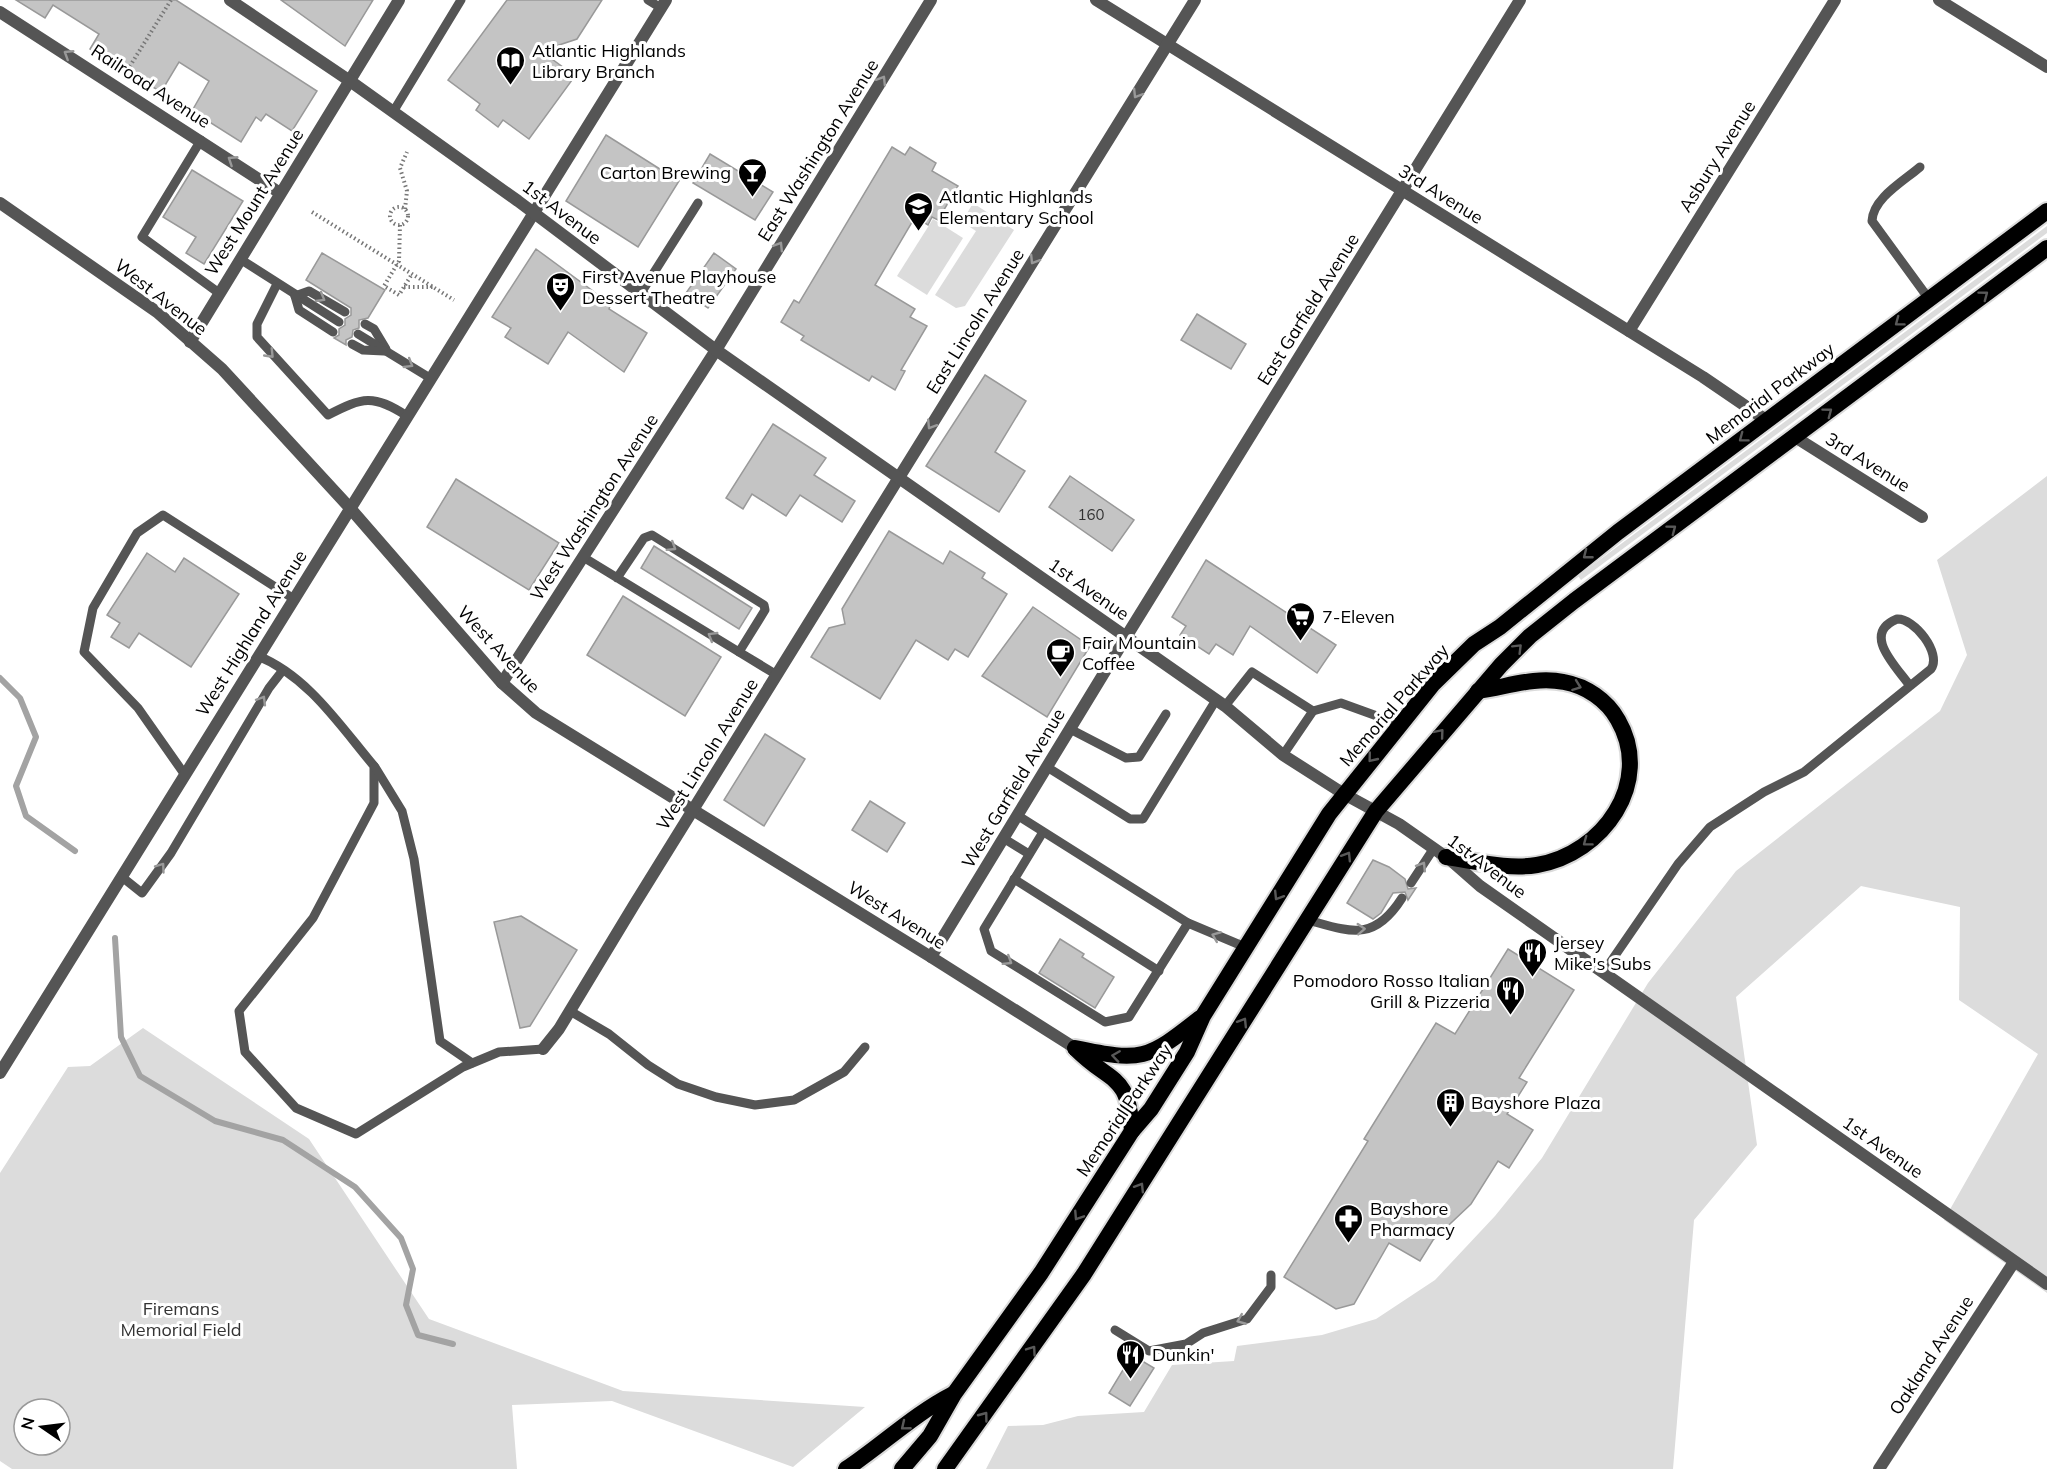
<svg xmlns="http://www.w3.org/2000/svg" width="2047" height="1469" font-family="Mulish,sans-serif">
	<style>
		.green { fill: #dcdcdc; fill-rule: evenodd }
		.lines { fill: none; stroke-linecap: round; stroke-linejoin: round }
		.stream { stroke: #a3a3a3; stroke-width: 6 }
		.building { fill: #c4c4c4; stroke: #999; stroke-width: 1.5 }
		.trunk-casing { stroke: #dbdbdb; stroke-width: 20 }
		.path { stroke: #777; stroke-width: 4; stroke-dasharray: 1.5 3; stroke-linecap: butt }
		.service { stroke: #555; stroke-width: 9 }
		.minor { stroke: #555; stroke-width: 12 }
		.tertiary { stroke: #555; stroke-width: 12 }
		.trunk { stroke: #000; stroke-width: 16 }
		.oneway { stroke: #999 }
		.oneway2 { stroke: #595959 }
		.labels { text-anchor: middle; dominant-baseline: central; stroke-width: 6; stroke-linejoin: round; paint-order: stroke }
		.number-label { font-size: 15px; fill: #313131 }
		.poi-label { font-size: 18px; fill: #000; stroke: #fff; text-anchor: start }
		.street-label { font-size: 18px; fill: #000; stroke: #fff }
		.park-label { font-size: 18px; fill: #333; stroke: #fff }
	</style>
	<rect width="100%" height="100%" fill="#fff"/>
	<!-- green -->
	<g class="green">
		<path d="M973,203l41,27 -49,76 -9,2 -21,-13 41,-64 -14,-9z"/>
		<path d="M933,219l30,19 -36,57 -30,-19z"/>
		<path d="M2047,226v7l-466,347 -3,-4z"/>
		<path d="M2047,476v817l-103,-73 94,-166 -79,-54 1,-93 -99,-21 -125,111 21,148 -63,75 -21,249h-687l22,-43 35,-1 35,-9 66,-4 28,-47 62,-4 3,-15 85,-11 54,-16 59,-39 60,-64 47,-58 106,-175 88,-112 204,-160 27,-56 -30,-95z"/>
		<path d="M143,1028l166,111 120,180 194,72 242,16 -72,60 -181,-66 -100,4 5,64h-505l-12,-8v-288l68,-106 22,-1zM24,1409h36v36h-36z"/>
	</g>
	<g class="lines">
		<!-- stream -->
		<g class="stream">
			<path d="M0,678l20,20 16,39 -20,49 10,30 49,35"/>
			<path d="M115,938l6,99 19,39 75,45 68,19 72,47 46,51 12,31 -7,36 12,30 35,9"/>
		</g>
	</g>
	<!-- building -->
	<g class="building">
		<path d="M16,0h160l141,91 -25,40 -26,-17 -5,7 -5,-4 -15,25 -49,-31 17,-30 -30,-19 -18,30 -71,-43 9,-15 -46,-29 -8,13z"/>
		<path d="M281,0h92l-28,46z"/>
		<path d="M507,0h95l-25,39 -36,12 34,25 -46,63 -26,-19 -5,7 -22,-17 4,-6 -32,-24z"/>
		<path d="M606,135l73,46 -41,66 -72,-46z"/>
		<path d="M892,147l13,8 5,-8 26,16 -4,8 26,15 -20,34 -6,-3 -4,8 -13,-8 -40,68 40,24 -5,8 17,9 -26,44 4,1 -10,19 -23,-14 -3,5 -68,-41 3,-4 -23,-14 13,-22 5,3z"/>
		<path d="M710,154l63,38 -18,28 -62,-37z"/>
		<path d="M192,170l51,31 -39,63 -18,-11 10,-16 -33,-20z"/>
		<path d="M536,249l57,42 17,15 -1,3 38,24 -23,39 -56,-40 -20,32 -43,-27 6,-9 -19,-11z"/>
		<path d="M322,253l63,37 -17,28 -9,2v8l-6,2 -1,7 -6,3v5l-12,-7 5,-3v-6l6,-4v-6l6,-4v-7l-45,-28z"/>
		<path d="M714,253l22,16 -28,39 -22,-15z"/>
		<path d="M1197,314l49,30 -15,25 -50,-29z"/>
		<path d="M985,375l41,26 -31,51 30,19 -26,41 -73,-46z"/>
		<path d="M773,424l53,34 -12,17 41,26 -13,21 -42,-27 -14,21 -34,-22 -9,15 -17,-11z"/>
		<path d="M1070,476l64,44 -22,31 -63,-44z"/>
		<path d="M456,479l103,64 -30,47 -102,-63z"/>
		<path d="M889,531l54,33 7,-13 35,22 -3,5 25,16 -39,63 -13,-8 -7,11 -32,-20 -36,59 -69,-42 18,-29 16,-4 -3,-15z"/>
		<path d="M654,546l98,62 -13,21 -98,-61z"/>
		<path d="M147,553l28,19 9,-14 55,36 -48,73 -52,-34 -10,15 -18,-11 9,-14 -13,-8z"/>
		<path d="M1206,560l130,85 -19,28 -67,-47 -17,29 -17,-11 -7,10 -29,-19 6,-9 -14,-9z"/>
		<path d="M623,596l98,61 -36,59 -98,-61z"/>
		<path d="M1033,607l57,39 -43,71 -65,-41z"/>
		<path d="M765,734l40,25 -41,67 -40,-26z"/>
		<path d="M870,801l35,22 -18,29 -35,-22z"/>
		<path d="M1373,860l16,7 16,12 3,10 8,-1 -8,12 -3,-8 -12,1 -12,20 -8,6 -26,-16z"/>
		<path d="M521,916l56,34 -47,76 -10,2 -26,-106z"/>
		<path d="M1060,939l24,15 -2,3 32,20 -19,31 -56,-35z"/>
		<path d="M1508,949l66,41 -55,88 8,4 -20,32 26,16 -24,38 -11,-7 -27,43 -38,36 -13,21 -31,-18 -35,61 -18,5 -52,-32 84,-136 -4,-2 72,-116 19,11z"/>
		<path d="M1132,1355l22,13 -24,38 -21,-13z"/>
	</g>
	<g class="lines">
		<defs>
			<g id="trunk">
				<path d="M1446,857c29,4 62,13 91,8 66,-11 117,-83 81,-145 -11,-20 -32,-34 -54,-38 -29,-6 -57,5 -86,9"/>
				<path d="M1075,1048c67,14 72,12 125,-30"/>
				<path d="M1076,1049c36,36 52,23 56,82"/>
				<path d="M846,1469c36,-24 68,-55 107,-75"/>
				<path d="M902,1469l28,-33 24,-42 87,-121 91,-142 19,-22 36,-57 16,-36 126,-202 104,-130 41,-40 26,-17 118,-95 429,-321"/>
				<path d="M945,1469l139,-195 292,-463 125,-146 29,-29 44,-35 473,-353"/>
			</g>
		</defs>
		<!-- trunk casing -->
		<use href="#trunk" class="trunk-casing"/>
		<!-- path -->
		<g class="path">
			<path d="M125,74l46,-74"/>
			<circle cx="399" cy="216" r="9"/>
			<path d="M405,209l2,-18 -7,-23 7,-16"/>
			<path d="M312,212l142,88"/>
			<path d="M400,225l-1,36 -15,25 15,9 13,-21"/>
			<path d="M404,287h29"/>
		</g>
		<!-- service -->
		<g class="service">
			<path d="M648,0l13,8"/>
			<path d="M393,112l68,-112"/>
			<path d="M201,140l-59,97 77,56"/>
			<path d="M1920,167c-16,14 -47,31 -48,54l57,78"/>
			<path d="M240,259l99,63"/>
			<path d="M277,284l-20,40v13l71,78c35,-18 45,-21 79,1"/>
			<path d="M641,293l57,-90"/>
			<path d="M295,296l14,-5 36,21"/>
			<path d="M295,296l4,14 34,22"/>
			<path d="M365,324l9,5 12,20"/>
			<path d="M358,334l72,44"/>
			<path d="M352,344l11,6 21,1"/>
			<path d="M583,557l156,95 26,-42 -1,-5 -112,-70 -8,3 -27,40"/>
			<path d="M739,652l38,23"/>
			<path d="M258,656c50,20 83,71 116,110v37l-61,115 -74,93 6,41 51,56 60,26 107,-67 36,-15 44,-3"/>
			<path d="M1225,706l27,-34 61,39 28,-8 58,21"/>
			<path d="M1070,729l56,29 13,-1 27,-43"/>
			<path d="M1283,755l30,-44"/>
			<path d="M375,767l27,44 12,48 26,182 32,22"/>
			<path d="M1047,767l83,52h13l73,-119"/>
			<path d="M185,775l-47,-67 -54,-56 9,-44 44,-75 26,-18 131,84"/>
			<path d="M1017,815l171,108 57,24"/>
			<path d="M1043,832l-59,97 7,22 114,71 24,-5 59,-94"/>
			<path d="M1003,838l26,16"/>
			<path d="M122,877l20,16 29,-40 98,-165 14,-18"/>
			<path d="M1014,879l145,92"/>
			<path d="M1411,883l23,-35"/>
			<path d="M1308,920c43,12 66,22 94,-22"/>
			<path d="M1603,973l75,-109 32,-37 54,-35 40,-20 127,-103c11,-16 -17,-51 -34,-50 -36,15 -1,47 13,67"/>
			<path d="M570,1011l39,23 39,31 30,19 38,13 39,8 39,-5 50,-28 21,-25"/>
			<path d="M1115,1330l34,21 37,-7 17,-11 44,-14 24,-32v-12"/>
		</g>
		<!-- minor -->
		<g class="minor">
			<path d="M1096,0l607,377 63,43"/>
			<path d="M1939,0l108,67"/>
			<path d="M0,12l280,181"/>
			<path d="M0,203l157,109 65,57 128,139 152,175 34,30 395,244"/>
			<path d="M1629,331l206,-331"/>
			<path d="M190,342l209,-342"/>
			<path d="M1795,437l127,80"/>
			<path d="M1126,637l394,-637"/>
			<path d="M502,683l214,-333 215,-350"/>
			<path d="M1447,857l33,29 567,398"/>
			<path d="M543,1049l16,-20 75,-124 561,-905"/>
			<path d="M0,1073l666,-1073"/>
			<path d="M1879,1469l135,-207"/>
		</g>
		<!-- tertiary -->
		<g class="tertiary">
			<path d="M230,0l120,81 168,120 198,149 509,356 58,49 61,39 55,30 47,33"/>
			<path d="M1075,1048l-144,-91 195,-320"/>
		</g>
		<!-- trunk -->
		<use href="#trunk" class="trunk"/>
	</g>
	<!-- one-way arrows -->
	<defs><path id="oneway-chevron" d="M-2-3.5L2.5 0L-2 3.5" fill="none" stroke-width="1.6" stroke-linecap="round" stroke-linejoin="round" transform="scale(1.5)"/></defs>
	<g class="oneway">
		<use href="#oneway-chevron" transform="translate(68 54) rotate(-148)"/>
		<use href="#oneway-chevron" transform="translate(882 80) rotate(-58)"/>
		<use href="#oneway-chevron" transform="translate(1137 94) rotate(122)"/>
		<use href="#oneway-chevron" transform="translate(232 160) rotate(-147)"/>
		<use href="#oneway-chevron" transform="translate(779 246) rotate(-58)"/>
		<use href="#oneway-chevron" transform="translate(1034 260) rotate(122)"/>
		<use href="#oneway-chevron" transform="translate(321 298) rotate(30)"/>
		<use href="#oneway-chevron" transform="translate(270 354) rotate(46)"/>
		<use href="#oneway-chevron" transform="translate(409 364) rotate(31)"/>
		<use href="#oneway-chevron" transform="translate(931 425) rotate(122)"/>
		<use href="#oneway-chevron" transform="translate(672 547) rotate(32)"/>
		<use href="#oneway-chevron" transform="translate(712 636) rotate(-149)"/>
		<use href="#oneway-chevron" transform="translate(262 700) rotate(-59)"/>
		<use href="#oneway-chevron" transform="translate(1422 866) rotate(-58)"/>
		<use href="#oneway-chevron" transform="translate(161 867) rotate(-54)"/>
		<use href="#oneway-chevron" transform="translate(1361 929) rotate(-3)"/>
		<use href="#oneway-chevron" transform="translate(1216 936) rotate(-158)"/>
		<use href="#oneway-chevron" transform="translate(1008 961) rotate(32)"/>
		<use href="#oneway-chevron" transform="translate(1241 1320) rotate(158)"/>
	</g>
	<g class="oneway2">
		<use href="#oneway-chevron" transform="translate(1984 295) rotate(-37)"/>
		<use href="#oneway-chevron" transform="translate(1899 322) rotate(143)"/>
		<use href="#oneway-chevron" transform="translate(1828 412) rotate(-37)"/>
		<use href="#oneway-chevron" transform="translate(1743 438) rotate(143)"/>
		<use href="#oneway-chevron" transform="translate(1672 529) rotate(-37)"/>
		<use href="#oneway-chevron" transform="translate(1587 555) rotate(142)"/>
		<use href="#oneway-chevron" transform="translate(1518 648) rotate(-45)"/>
		<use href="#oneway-chevron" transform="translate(1577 686) rotate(20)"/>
		<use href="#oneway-chevron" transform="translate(1440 733) rotate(-50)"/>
		<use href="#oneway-chevron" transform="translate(1372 758) rotate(129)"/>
		<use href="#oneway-chevron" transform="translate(1587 842) rotate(143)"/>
		<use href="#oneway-chevron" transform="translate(1347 856) rotate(-58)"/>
		<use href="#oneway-chevron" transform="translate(1278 896) rotate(122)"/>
		<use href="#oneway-chevron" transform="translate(1243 1022) rotate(-58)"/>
		<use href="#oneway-chevron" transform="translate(1116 1056) rotate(-172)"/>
		<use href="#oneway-chevron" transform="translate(1140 1187) rotate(-58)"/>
		<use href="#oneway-chevron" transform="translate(1078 1216) rotate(123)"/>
		<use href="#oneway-chevron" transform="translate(1032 1350) rotate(-55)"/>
		<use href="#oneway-chevron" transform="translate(984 1416) rotate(-53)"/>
		<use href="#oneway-chevron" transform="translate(905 1426) rotate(141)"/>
	</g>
	<!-- icons -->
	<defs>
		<symbol id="library-pin" viewBox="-11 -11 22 30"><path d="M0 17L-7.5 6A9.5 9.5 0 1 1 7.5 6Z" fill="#000" stroke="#fff"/><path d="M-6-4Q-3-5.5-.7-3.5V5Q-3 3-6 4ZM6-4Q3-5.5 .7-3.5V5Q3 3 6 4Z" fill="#fff"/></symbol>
		<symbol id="bar-pin" viewBox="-11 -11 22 30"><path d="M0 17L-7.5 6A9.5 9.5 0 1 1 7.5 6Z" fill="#000" stroke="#fff"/><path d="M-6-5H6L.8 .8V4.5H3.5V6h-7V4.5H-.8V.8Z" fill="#fff"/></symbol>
		<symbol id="school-pin" viewBox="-11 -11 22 30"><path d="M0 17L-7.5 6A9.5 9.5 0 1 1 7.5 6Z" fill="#000" stroke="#fff"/><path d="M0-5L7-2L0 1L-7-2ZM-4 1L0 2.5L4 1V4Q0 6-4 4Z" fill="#fff"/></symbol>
		<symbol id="theatre-pin" viewBox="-11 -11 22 30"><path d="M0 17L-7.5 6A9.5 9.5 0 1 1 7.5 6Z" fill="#000" stroke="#fff"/><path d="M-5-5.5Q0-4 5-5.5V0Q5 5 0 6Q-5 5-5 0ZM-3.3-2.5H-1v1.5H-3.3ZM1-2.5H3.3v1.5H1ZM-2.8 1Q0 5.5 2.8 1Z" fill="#fff"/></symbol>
		<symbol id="supermarket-pin" viewBox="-11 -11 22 30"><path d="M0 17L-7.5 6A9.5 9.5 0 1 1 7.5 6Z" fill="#000" stroke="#fff"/><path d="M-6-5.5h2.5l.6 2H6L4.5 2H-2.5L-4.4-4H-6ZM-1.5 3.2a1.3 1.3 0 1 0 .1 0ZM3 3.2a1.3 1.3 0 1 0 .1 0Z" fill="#fff"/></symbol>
		<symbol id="cafe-pin" viewBox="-11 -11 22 30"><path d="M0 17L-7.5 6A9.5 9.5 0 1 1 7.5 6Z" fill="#000" stroke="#fff"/><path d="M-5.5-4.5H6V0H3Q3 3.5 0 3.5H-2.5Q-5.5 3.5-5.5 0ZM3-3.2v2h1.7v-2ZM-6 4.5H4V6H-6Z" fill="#fff"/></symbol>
		<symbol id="restaurant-pin" viewBox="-11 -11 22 30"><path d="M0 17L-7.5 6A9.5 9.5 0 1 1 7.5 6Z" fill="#000" stroke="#fff"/><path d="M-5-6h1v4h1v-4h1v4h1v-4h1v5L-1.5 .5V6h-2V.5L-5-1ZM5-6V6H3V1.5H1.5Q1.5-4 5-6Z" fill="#fff"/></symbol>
		<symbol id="building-pin" viewBox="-11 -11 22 30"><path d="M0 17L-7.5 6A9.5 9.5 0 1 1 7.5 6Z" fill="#000" stroke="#fff"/><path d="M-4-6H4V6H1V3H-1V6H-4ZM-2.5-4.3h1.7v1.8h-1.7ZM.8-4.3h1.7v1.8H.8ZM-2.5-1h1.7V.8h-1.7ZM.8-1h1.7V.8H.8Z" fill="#fff"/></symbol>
		<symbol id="pharmacy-pin" viewBox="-11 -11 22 30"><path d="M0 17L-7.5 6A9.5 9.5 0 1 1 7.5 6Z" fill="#000" stroke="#fff"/><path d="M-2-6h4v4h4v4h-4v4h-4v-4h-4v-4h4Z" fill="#fff"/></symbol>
	</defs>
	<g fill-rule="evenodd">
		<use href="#library-pin" x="494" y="44" width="33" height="45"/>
		<use href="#bar-pin" x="736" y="156" width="33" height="45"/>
		<use href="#school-pin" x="902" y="190" width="33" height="45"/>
		<use href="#theatre-pin" x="544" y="270" width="33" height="45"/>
		<use href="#supermarket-pin" x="1284" y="600" width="33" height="45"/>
		<use href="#cafe-pin" x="1044" y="636" width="33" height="45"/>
		<use href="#restaurant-pin" x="1516" y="936" width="33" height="45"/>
		<use href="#restaurant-pin" x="1494" y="974" width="33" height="45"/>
		<use href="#building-pin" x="1434" y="1086" width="33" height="45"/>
		<use href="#pharmacy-pin" x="1332" y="1202" width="33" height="45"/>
		<use href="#restaurant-pin" x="1114" y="1338" width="33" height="45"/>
	</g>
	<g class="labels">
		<!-- number labels -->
		<g class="number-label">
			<text x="1091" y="514">160</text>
		</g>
		<!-- poi labels -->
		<g class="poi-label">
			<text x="532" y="50">Atlantic Highlands<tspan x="532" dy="21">Library Branch</tspan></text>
			<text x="731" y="172" text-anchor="end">Carton Brewing</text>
			<text x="939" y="196">Atlantic Highlands<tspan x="939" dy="21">Elementary School</tspan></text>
			<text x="582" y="276">First Avenue Playhouse<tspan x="582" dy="21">Dessert Theatre</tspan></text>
			<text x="1322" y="616">7-Eleven</text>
			<text x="1082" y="642">Fair Mountain<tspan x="1082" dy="21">Coffee</tspan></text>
			<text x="1554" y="942">Jersey<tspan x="1554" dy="21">Mike's Subs</tspan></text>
			<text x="1490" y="980" text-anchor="end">Pomodoro Rosso Italian<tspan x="1490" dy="21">Grill &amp; Pizzeria</tspan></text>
			<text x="1471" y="1102">Bayshore Plaza</text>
			<text x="1370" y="1208">Bayshore<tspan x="1370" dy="21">Pharmacy</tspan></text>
			<text x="1152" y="1354">Dunkin'</text>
		</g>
		<!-- street labels -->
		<g class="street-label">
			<text transform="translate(151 86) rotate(33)">Railroad Avenue</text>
			<text transform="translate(818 150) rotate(-58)">East Washington Avenue</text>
			<text transform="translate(1717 156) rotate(-58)">Asbury Avenue</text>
			<text transform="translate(1441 194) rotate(32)">3rd Avenue</text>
			<text transform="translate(254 202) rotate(-58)">West Mount Avenue</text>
			<text transform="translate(562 212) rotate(37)">1st Avenue</text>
			<text transform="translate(161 297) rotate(38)">West Avenue</text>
			<text transform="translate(1308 309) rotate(-58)">East Garfield Avenue</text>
			<text transform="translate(975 321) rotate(-58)">East Lincoln Avenue</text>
			<text transform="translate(1770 393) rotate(-37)">Memorial Parkway</text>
			<text transform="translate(1868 462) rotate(32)">3rd Avenue</text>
			<text transform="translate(594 507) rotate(-57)">West Washington Avenue</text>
			<text transform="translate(1089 589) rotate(35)">1st Avenue</text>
			<text transform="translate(251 633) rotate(-58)">West Highland Avenue</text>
			<text transform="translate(499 649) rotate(47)">West Avenue</text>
			<text transform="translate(1394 705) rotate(-49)">Memorial Parkway</text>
			<text transform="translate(707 754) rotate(-58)">West Lincoln Avenue</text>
			<text transform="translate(1013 788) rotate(-59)">West Garfield Avenue</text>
			<text transform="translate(1487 866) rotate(37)">1st Avenue</text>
			<text transform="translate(897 915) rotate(32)">West Avenue</text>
			<text transform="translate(1124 1110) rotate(-56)">Memorial Parkway</text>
			<text transform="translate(1883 1147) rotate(35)">1st Avenue</text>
			<text transform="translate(1931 1355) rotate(-57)">Oakland Avenue</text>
		</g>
		<!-- park labels -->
		<g class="park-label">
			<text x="181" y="1308">Firemans<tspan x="181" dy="21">Memorial Field</tspan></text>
		</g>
	</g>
	<!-- north arrow -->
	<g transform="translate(42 1427) rotate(284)"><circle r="28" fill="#ffffff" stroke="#999999" stroke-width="1.5"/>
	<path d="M0-4.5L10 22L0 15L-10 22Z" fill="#000000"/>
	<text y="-9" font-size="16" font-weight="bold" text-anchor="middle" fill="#000000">N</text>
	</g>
</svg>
